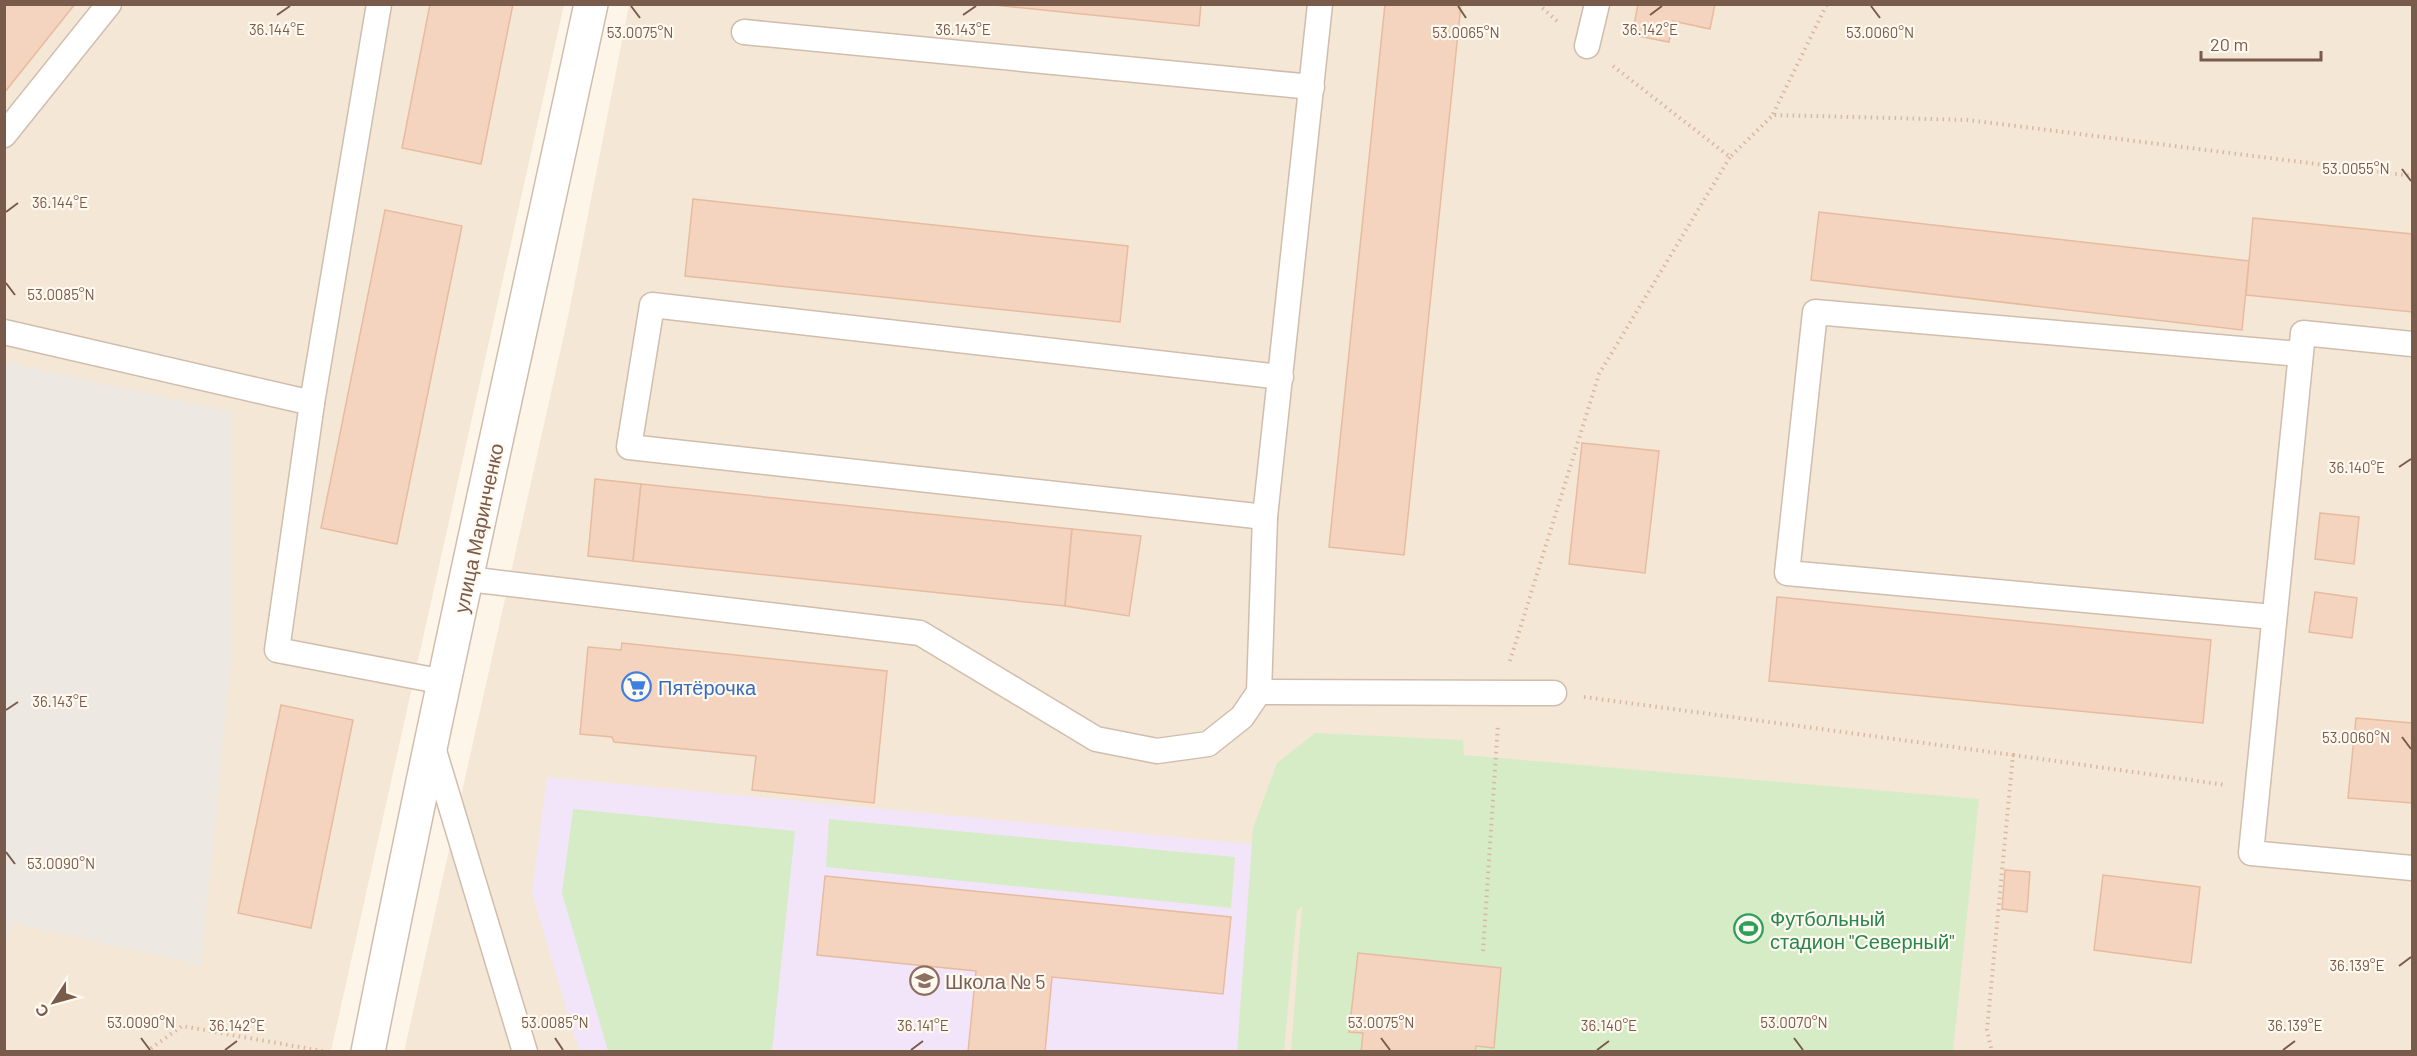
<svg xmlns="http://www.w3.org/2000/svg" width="2417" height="1056" font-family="Barlow,sans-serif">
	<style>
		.residential { fill: #f5e7d6 }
		.industrial { fill: #eee8e2 }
		.education { fill: #f2e5fa }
		.green { fill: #d5ecc6 }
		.building { fill: #f4d4bf; stroke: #e7bb9f; stroke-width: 1.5 }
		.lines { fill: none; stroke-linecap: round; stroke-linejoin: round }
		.lane-casing { stroke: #d0bdad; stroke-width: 27 }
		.street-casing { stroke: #d0bdad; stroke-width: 36 }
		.path { stroke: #d9b7a1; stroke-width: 4; stroke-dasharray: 1.5 4.5; stroke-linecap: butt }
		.lane { stroke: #fff; stroke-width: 24 }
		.street { stroke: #fff; stroke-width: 33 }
		.ticks { fill: none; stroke: #795b4b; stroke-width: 2 }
		.labels { text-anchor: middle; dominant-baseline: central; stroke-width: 4.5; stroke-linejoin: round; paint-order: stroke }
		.street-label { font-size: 20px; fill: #795b4b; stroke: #fff9f0 }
		.shop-label { font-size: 20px; fill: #366cbe; stroke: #fff9f0; text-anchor: start }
		.leisure-label { font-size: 20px; fill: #27864d; stroke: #fff9f0; text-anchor: start }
		.education-label { font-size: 20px; fill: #785e54; stroke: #fff9f0; text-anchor: start }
		.ticks-label { font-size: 15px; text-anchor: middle; fill: #795b4b; stroke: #fff9f0; stroke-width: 4.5; stroke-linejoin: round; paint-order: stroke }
	</style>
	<rect width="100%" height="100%" fill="#fdf5e8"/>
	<!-- residential -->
	<g class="residential">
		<path d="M5,5h559l-233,1046 -326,1z"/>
		<path d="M629,5h1783v1046l-2008,1 165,-740z"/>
	</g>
	<!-- industrial -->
	<path class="industrial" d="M5,362l226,50 1,238 -31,315 -190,-42 -6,27z"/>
	<!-- education -->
	<path class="education" d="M547,777l755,72 -18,202h-705l-47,-158z"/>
	<!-- green -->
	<g class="green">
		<path d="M1315,733l148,7 1,15 515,44 -26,252h-662l11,-145 -5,5 -13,140 -47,1 16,-224 24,-65z"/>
		<path d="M573,809l222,22 -23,220h-164l-46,-158z"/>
		<path d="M829,819l406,38 -4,51 -405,-41z"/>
	</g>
	<!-- building -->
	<g class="building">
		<path d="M4,4h71l-71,89z"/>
		<path d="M430,4h83l-32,160 -79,-16z"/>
		<path d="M985,4h216l-2,22z"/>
		<path d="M1385,4h76l-57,551 -75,-8z"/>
		<path d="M1638,4h77l-5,25 -37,-8 -4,21 -37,-7z"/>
		<path d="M693,199l435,47 -8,76 -435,-46z"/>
		<path d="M385,210l77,16 -65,318 -76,-16z"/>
		<path d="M1819,212l430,49 -7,69 -431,-50z"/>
		<path d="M2253,218l159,16v78l-166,-17z"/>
		<path d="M1582,443l77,8 -14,122 -76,-9z"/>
		<path d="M595,479l46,5 -8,77 -45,-5z"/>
		<path d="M641,484l431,45 -7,77 -432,-45z"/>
		<path d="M2320,513l39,4 -5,47 -39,-5z"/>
		<path d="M1072,529l69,7 -12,80 -64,-10z"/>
		<path d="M2315,592l42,6 -5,40 -43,-6z"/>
		<path d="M1777,597l434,43 -8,83 -434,-42z"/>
		<path d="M622,643l265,28 -13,132 -122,-13 4,-34 -142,-14 -2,-5 -32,-3 8,-87 33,3z"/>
		<path d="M281,705l72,15 -42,208 -73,-15z"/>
		<path d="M2356,718l56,5v80l-64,-5z"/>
		<path d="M2005,870l25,2 -3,40 -25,-3z"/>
		<path d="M2103,875l97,12 -9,76 -97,-13z"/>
		<path d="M825,876l406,41 -8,77 -171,-17 -7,75h-77l8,-81 -159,-16z"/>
		<path d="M1358,953l143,15 -7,80 -18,-2 -1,6h-114l2,-19 -14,-1z"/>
	</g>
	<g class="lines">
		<defs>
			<g id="lane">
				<path d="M744,32l568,55"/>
				<path d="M1587,46l10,-42"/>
				<path d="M4,135l105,-131"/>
				<path d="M4,332l308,71 -35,247 167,32"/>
				<path d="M2412,344l-109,-11 -52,520 161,15"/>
				<path d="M312,403l67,-399"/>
				<path d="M1265,517l-636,-70 23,-142 629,72"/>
				<path d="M468,579l452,54 176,106 61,12 51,-7 34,-27 17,-25 6,-175 55,-513"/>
				<path d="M2273,617l-486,-44 28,-261 485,42"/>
				<path d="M1259,692l295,1"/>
				<path d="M432,744l93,308"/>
			</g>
			<path id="street" d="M368,1052c69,-351 148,-699 223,-1048"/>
		</defs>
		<!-- lane casing -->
		<use href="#lane" class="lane-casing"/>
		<!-- street casing -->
		<use href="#street" class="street-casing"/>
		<!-- path -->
		<g class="path">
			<path d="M1538,4l20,18"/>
			<path d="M1613,66l117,91 43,-42 195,5 444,56"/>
			<path d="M1773,114l54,-110"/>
			<path d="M1510,661l89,-287 131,-217"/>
			<path d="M1584,697l429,58 -26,275 5,22"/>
			<path d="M2013,755l213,30"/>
			<path d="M1483,951l15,-227"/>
			<path d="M146,1052l36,-26 145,26"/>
		</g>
		<!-- lane -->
		<use href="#lane" class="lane"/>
		<!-- street -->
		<use href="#street" class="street"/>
	</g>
	<!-- ticks -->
	<path class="ticks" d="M631,6l9,12M1458,6l8,12M1871,6l9,12M277,15l13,-9M963,15l13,-9M1650,15l12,-9M2402,169l9,12M6,212l12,-9M6,283l9,12M2399,467l12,-8M6,710l12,-8M2402,737l9,12M6,852l9,12M2399,966l12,-9M141,1038l9,12M555,1038l8,12M1381,1038l9,12M1794,1038l9,12M225,1050l12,-9M911,1050l12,-9M1597,1050l12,-9M2283,1050l12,-9"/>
	<!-- icons -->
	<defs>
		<symbol id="supermarket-ring" viewBox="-11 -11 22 22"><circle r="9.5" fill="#fff9f0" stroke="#3f7fe0" stroke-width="1.5"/><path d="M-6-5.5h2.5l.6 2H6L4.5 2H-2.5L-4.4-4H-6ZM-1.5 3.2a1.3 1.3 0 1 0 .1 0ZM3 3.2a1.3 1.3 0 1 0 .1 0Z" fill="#3f7fe0"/></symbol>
		<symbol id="stadium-ring" viewBox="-11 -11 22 22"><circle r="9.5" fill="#fff9f0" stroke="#2e9e5b" stroke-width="1.5"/><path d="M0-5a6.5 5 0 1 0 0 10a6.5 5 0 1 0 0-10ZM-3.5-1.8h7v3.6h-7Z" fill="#2e9e5b"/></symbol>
		<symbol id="school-ring" viewBox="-11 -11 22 22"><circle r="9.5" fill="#fff9f0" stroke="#8d6e63" stroke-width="1.5"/><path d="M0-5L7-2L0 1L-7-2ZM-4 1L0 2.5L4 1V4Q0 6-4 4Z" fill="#8d6e63"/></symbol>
	</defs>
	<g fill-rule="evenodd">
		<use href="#supermarket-ring" x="620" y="670" width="33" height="33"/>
		<use href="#stadium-ring" x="1732" y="912" width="33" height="33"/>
		<use href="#school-ring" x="908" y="964" width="33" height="33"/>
	</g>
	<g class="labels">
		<!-- street labels -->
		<g class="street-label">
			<text transform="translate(478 528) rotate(-78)">улица Маринченко</text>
		</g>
		<!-- shop labels -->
		<g class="shop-label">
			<text x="658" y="687">Пятёрочка</text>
		</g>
		<!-- leisure labels -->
		<g class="leisure-label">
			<text x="1770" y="918">Футбольный<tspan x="1770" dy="23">стадион "Северный"</tspan></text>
		</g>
		<!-- education labels -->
		<g class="education-label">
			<text x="945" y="981">Школа № 5</text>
		</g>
	</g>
	<g class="ticks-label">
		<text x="277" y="35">36.144°E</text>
		<text x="963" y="35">36.143°E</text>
		<text x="1650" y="35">36.142°E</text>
		<text x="640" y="38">53.0075°N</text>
		<text x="1466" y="38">53.0065°N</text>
		<text x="1880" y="38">53.0060°N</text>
		<text x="2356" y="174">53.0055°N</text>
		<text x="60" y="208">36.144°E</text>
		<text x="61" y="300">53.0085°N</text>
		<text x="2357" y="473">36.140°E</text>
		<text x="60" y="707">36.143°E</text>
		<text x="2356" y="743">53.0060°N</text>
		<text x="61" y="869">53.0090°N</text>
		<text x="2357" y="971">36.139°E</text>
		<text x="141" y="1028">53.0090°N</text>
		<text x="555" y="1028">53.0085°N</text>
		<text x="1381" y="1028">53.0075°N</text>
		<text x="1794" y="1028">53.0070°N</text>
		<text x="237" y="1031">36.142°E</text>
		<text x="923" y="1031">36.141°E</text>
		<text x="1609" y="1031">36.140°E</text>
		<text x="2295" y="1031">36.139°E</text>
	</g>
	<!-- border -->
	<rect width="2417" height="1056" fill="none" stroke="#795b4b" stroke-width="12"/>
	<!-- north arrow -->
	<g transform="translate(54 1002) rotate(234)" stroke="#fff9f0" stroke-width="4.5" paint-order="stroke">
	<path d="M0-4.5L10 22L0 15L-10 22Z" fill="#795b4b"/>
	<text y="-9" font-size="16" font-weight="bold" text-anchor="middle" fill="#795b4b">С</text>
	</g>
	<!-- scale -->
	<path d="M2201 51v9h120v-9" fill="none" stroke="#795b4b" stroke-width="3"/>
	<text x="2210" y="51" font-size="18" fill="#795b4b" stroke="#fff9f0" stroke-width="4.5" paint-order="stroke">20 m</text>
</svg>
